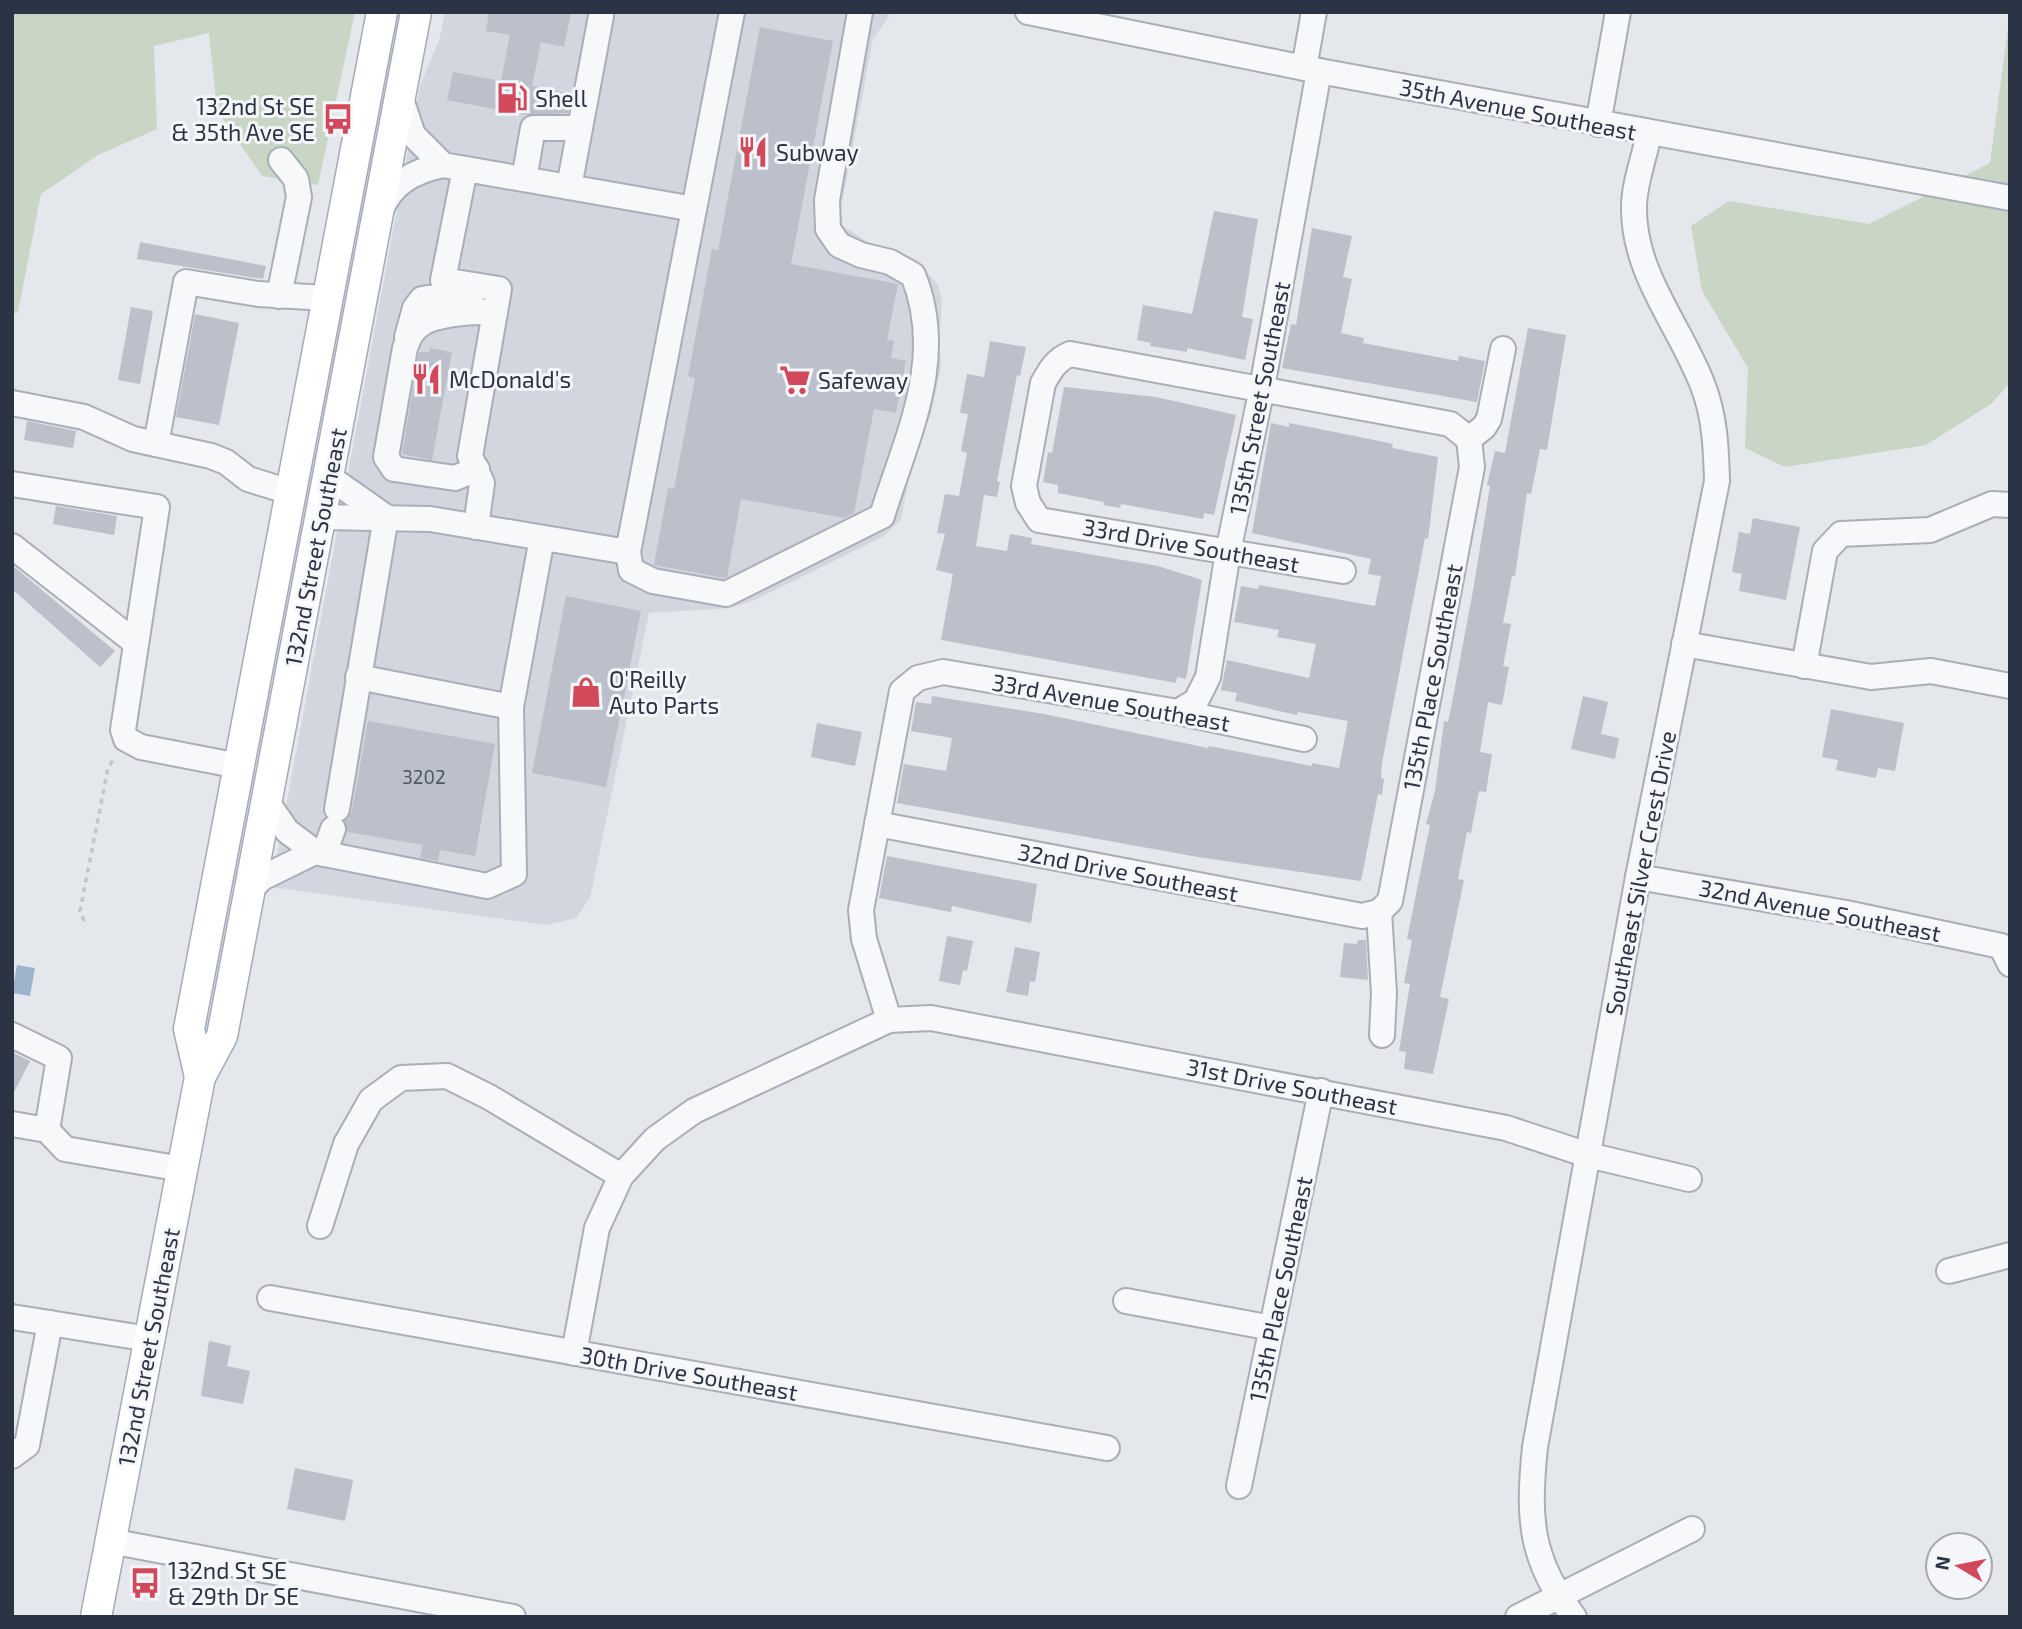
<svg xmlns="http://www.w3.org/2000/svg" width="2022" height="1629" font-family="'Exo 2',sans-serif">
	<style>
		.built { fill: #d2d6de }
		.green { fill: #c9d6c5 }
		.water { fill: #9fb4cc }
		.building { fill: #bbc0ca }
		.lines { fill: none; stroke-linecap: round; stroke-linejoin: round }
		.minor-casing { stroke: #a9aeb7; stroke-width: 28 }
		.major-casing { stroke: #a3abb8; stroke-width: 33 }
		.path { stroke: #c2c5cb; stroke-width: 3.5; stroke-dasharray: 5 5; stroke-linecap: butt }
		.minor { stroke: #f7f8fa; stroke-width: 24 }
		.major { stroke: #fff; stroke-width: 30 }
		.labels { text-anchor: middle; dominant-baseline: central; stroke-width: 6; stroke-linejoin: round; paint-order: stroke }
		.number-label { font-size: 19px; fill: #4f5766 }
		.poi-label { font-size: 23px; fill: #2b3445; stroke: #f4f6f9; text-anchor: start }
		.street-label { font-size: 23px; fill: #2b3445; stroke: #f4f6f9 }
	</style>
	<rect width="100%" height="100%" fill="#e4e7ec"/>
	<!-- built -->
	<path class="built" d="M445,12h429l16,3 -17,24 -33,175 3,12 26,17 48,18 21,24 4,16 -3,40 2,27 -11,49 -16,34 -13,68 -17,17 -129,64 -24,8 -82,5 -59,285 -14,20 -29,7 -276,-38 149,-801 20,-49z"/>
	<!-- green -->
	<g class="green">
		<path d="M12,12h343l-37,173 -56,-9 -45,-66 -8,-77 -55,13 3,83 -59,26 -57,39 -23,118 -6,2z"/>
		<path d="M2010,12v371l-19,21 -65,41 -141,22 -40,-19 3,-80 -46,-77 -11,-65 38,-25 140,23 121,-61z"/>
	</g>
	<!-- water -->
	<path class="water" d="M17,965l18,3 -5,28 -18,-3z"/>
	<!-- building -->
	<g class="building">
		<path d="M489,12h82l-7,35 -23,-5 -9,44 39,8 -3,19 -42,2 -79,-15 6,-28 48,9 9,-46 -24,-4z"/>
		<path d="M760,27l73,14 -42,223 107,20 -11,56 7,1 -3,17 15,3 -10,52 -22,-4 -20,104 -10,5 -103,-19 -14,78 -3,1 -70,-13 14,-77 6,1 21,-111 -7,-2 24,-127 6,1z"/>
		<path d="M1214,211l44,8 -16,98 11,2 -8,41 -58,-12v4l-37,-6 1,-3 -14,-3 6,-35 49,9z"/>
		<path d="M1312,228l40,8 -9,41 9,2 -11,54 23,5 -1,5 95,18 1,-5 26,5 -8,41 -195,-34 9,-44 5,1z"/>
		<path d="M140,242l126,24 -3,13 -126,-20z"/>
		<path d="M131,307l22,4 -13,73 -22,-4z"/>
		<path d="M195,314l44,9 -20,102 -43,-8z"/>
		<path d="M1528,328l38,7 -19,115 -7,-1 -9,45 -4,-1 -12,83h-3l-9,47 8,1 -8,42 6,1 -7,38 -14,-3 -8,50 12,2 -6,38 -7,-1 -8,42 -4,-1 -9,47 6,1 -24,117 9,2 -16,75 -29,-5 2,-17 -7,-1 11,-67 -6,-1 8,-43 -5,-1 23,-114 -4,-1 9,-33 9,-70 4,1 4,-19 22,-118 16,-99 -3,-1 8,-34 10,2z"/>
		<path d="M990,341l36,6 -6,29 -3,-1 -20,106 3,1 -3,15 -13,-2 -8,51 31,5 3,-17 22,4 -1,6 127,22 44,14 -16,99 -9,-2 -1,6 -235,-43 12,-66 -17,-4 9,-36 -8,-1 8,-39 14,2 8,-43 -6,-2 7,-37 -8,-1 7,-39 17,3z"/>
		<path d="M430,348l22,4 -20,108 -30,-6 17,-102h10z"/>
		<path d="M1064,387l92,10 80,18 -22,100 -10,-2 -1,6 -82,-15 -1,4 -17,-3 1,-3 -46,-9v-8l-15,-3 5,-30 4,1z"/>
		<path d="M27,421l49,10 -3,17 -49,-8z"/>
		<path d="M1271,423l18,4v-4l66,13 38,8 -1,4 46,9 -10,82 -3,-1 -43,225 -1,15 3,1 -2,16 -4,-1 -17,87 -163,-24 -301,-54 7,-39 42,7 6,-33 -41,-7 5,-29 15,2 1,-8 112,18 164,34 1,-2 103,20v-3l27,5 9,-47 -50,-9 -1,3 -62,-14 2,-8 -16,-3 6,-30 82,18 7,-34 -39,-7 2,-7 -45,-8 7,-36 17,3 1,-4 116,21 6,-30 -13,-2 3,-15 -119,-26z"/>
		<path d="M56,506l61,10 -3,19 -61,-11z"/>
		<path d="M1753,518l47,9 -14,73 -47,-9 3,-17 -10,-2 7,-40 11,2z"/>
		<path d="M12,565l103,86 -15,16 -88,-78z"/>
		<path d="M566,596l75,15 -35,176 -74,-14z"/>
		<path d="M1583,696l25,6 -7,32 18,4 -4,21 -44,-10z"/>
		<path d="M1831,709l73,14 -9,48 -17,-3 -2,10 -40,-8 2,-10 -16,-3z"/>
		<path d="M368,721l127,23 -20,112 -35,-6 -2,11 -18,-3 3,-13 -76,-13 -2,-11 7,-10z"/>
		<path d="M817,723l45,9 -7,34 -44,-9z"/>
		<path d="M887,856l150,28 -6,39 -79,-17 -1,6 -72,-14z"/>
		<path d="M947,936l26,5 -6,30 -4,-1 -3,15 -21,-4z"/>
		<path d="M1358,940h8l2,40 -28,-3 4,-34 13,1z"/>
		<path d="M1015,947l25,5 -5,30 -5,-1 -2,15 -22,-4z"/>
		<path d="M12,1052l18,9 -18,35z"/>
		<path d="M209,1341l22,5 -4,20 23,5 -7,33 -42,-8z"/>
		<path d="M295,1468l58,12 -8,41 -58,-12z"/>
	</g>
	<g class="lines">
		<defs>
			<g id="minor">
				<path d="M1028,12l291,59 691,127"/>
				<path d="M1304,68l10,-56"/>
				<path d="M400,96l13,39 30,30 251,44"/>
				<path d="M1598,124l20,-112"/>
				<path d="M465,169l-22,111 56,9 -29,167 12,27 -6,44"/>
				<path d="M524,179l9,-51h47"/>
				<path d="M569,187l32,-171"/>
				<path d="M380,212c11,-29 34,-41 63,-47"/>
				<path d="M279,296l20,-99 -3,-18 -15,-19"/>
				<path d="M407,337l8,-29 7,-9c22,-4 37,3 56,11"/>
				<path d="M12,403l72,14 49,22 78,17 15,6 22,17 42,13"/>
				<path d="M1469,439l15,-12 5,-8 14,-70"/>
				<path d="M156,444l30,-162 72,12 69,4"/>
				<path d="M477,469l-22,9 -61,-9 -8,-12 19,-109c4,-10 6,-17 15,-23 13,-11 58,-15 75,-12"/>
				<path d="M329,477l57,40"/>
				<path d="M12,484l145,23 -34,223 3,9 15,8 98,19"/>
				<path d="M321,517l109,2 198,33 104,-540"/>
				<path d="M12,546l124,97"/>
				<path d="M628,552l3,18 22,11 73,13 156,-78c25,-81 65,-157 31,-241l-23,-13 -29,-7 -22,-10 -11,-16 -1,-29 33,-188"/>
				<path d="M1343,571l-304,-51 -11,-17 -4,-17 19,-103c8,-14 13,-23 27,-29l380,70 19,15"/>
				<path d="M1684,644l187,33 60,-6 79,15"/>
				<path d="M1804,666l21,-115 16,-17 89,-4 62,-26 18,1"/>
				<path d="M358,677l153,30"/>
				<path d="M1178,712l18,-11 12,-24 20,-125 34,-164 57,-317"/>
				<path d="M267,802l20,29 28,21 172,34 27,-12 -3,-167 31,-169"/>
				<path d="M337,809l49,-292"/>
				<path d="M877,824l485,92 17,-4"/>
				<path d="M324,854l9,-25"/>
				<path d="M1638,877l208,36 155,33 9,18"/>
				<path d="M250,890l12,-12 53,-26"/>
				<path d="M1379,912l11,-11 82,-434 -3,-28"/>
				<path d="M1379,912l5,81 -2,42"/>
				<path d="M889,1020l-25,-81 -3,-29 41,-219 16,-13 25,-6 235,40 126,27"/>
				<path d="M12,1035l47,23 -12,72"/>
				<path d="M12,1124l35,6 18,19 117,20"/>
				<path d="M320,1226l26,-82 25,-44 30,-22 46,-2 42,21 132,79"/>
				<path d="M1949,1271l61,-16"/>
				<path d="M270,1298l837,150"/>
				<path d="M1126,1301l146,27"/>
				<path d="M12,1317l137,22"/>
				<path d="M574,1353l23,-125 24,-52 34,-37 39,-28 195,-91 42,-2 575,110 82,27 101,24"/>
				<path d="M12,1456l15,-11 23,-122"/>
				<path d="M1239,1486l82,-395"/>
				<path d="M110,1541l403,76"/>
				<path d="M1518,1617l174,-88"/>
				<path d="M1574,1617c-45,-58 -46,-100 -39,-170l103,-570 79,-396c-1,-33 -2,-64 -14,-95 -22,-59 -70,-112 -69,-179 0,-24 11,-51 15,-74"/>
			</g>
			<g id="major">
				<path d="M200,1077l-11,-48 193,-1017"/>
				<path d="M96,1617l104,-540 22,-41 194,-1024"/>
			</g>
		</defs>
		<!-- minor casing -->
		<use href="#minor" class="minor-casing"/>
		<!-- major casing -->
		<use href="#major" class="major-casing"/>
		<!-- path -->
		<path class="path" d="M84,921l-4,-10 28,-143 7,-11"/>
		<!-- minor -->
		<use href="#minor" class="minor"/>
		<!-- major -->
		<use href="#major" class="major"/>
	</g>
	<!-- icons -->
	<defs>
		<symbol id="fuel-bare" viewBox="-9 -9 18 18"><path d="M-5.5-6h7V0h2V4h1.3V-2.5L3-4.5l.8-.8L6-3V5H2.5V1h-1V6h-7ZM-4.2-4.7v3.2H.2V-4.7Z" fill="#d1495b" stroke="#f4f6f9" stroke-width="2.5" paint-order="stroke"/></symbol>
		<symbol id="bus-bare" viewBox="-9 -9 18 18"><path d="M-5-6H5V4H4V6H2V4H-2V6H-4V4H-5ZM-3.5-4V0h7V-4ZM-3.5 1.2v1.5H-2V1.2ZM2 1.2v1.5H3.5V1.2Z" fill="#d1495b" stroke="#f4f6f9" stroke-width="2.5" paint-order="stroke"/></symbol>
		<symbol id="restaurant-bare" viewBox="-9 -9 18 18"><path d="M-5-6h1v4h1v-4h1v4h1v-4h1v5L-1.5 .5V6h-2V.5L-5-1ZM5-6V6H3V1.5H1.5Q1.5-4 5-6Z" fill="#d1495b" stroke="#f4f6f9" stroke-width="2.5" paint-order="stroke"/></symbol>
		<symbol id="supermarket-bare" viewBox="-9 -9 18 18"><path d="M-6-5.5h2.5l.6 2H6L4.5 2H-2.5L-4.4-4H-6ZM-1.5 3.2a1.3 1.3 0 1 0 .1 0ZM3 3.2a1.3 1.3 0 1 0 .1 0Z" fill="#d1495b" stroke="#f4f6f9" stroke-width="2.5" paint-order="stroke"/></symbol>
		<symbol id="shop-bare" viewBox="-9 -9 18 18"><path d="M-5-2.5h2.3a2.7 3.5 0 0 1 5.4 0H5L5.5 6h-11ZM-1.5-2.5h3a1.5 2.3 0 0 0-3 0Z" fill="#d1495b" stroke="#f4f6f9" stroke-width="2.5" paint-order="stroke"/></symbol>
	</defs>
	<g fill-rule="evenodd">
		<use href="#fuel-bare" x="490" y="76" width="44" height="44"/>
		<use href="#bus-bare" x="316" y="97" width="44" height="44"/>
		<use href="#restaurant-bare" x="731" y="130" width="44" height="44"/>
		<use href="#restaurant-bare" x="404" y="357" width="44" height="44"/>
		<use href="#supermarket-bare" x="773" y="358" width="44" height="44"/>
		<use href="#shop-bare" x="564" y="670" width="44" height="44"/>
		<use href="#bus-bare" x="123" y="1561" width="44" height="44"/>
	</g>
	<g class="labels">
		<!-- number labels -->
		<g class="number-label">
			<text x="424" y="776">3202</text>
		</g>
		<!-- poi labels -->
		<g class="poi-label">
			<text x="535" y="98">Shell</text>
			<text x="315" y="106" text-anchor="end">132nd St SE<tspan x="315" dy="26">&amp; 35th Ave SE</tspan></text>
			<text x="776" y="152">Subway</text>
			<text x="449" y="379">McDonald's</text>
			<text x="818" y="380">Safeway</text>
			<text x="609" y="679">O'Reilly<tspan x="609" dy="26">Auto Parts</tspan></text>
			<text x="168" y="1570">132nd St SE<tspan x="168" dy="26">&amp; 29th Dr SE</tspan></text>
		</g>
		<!-- street labels -->
		<g class="street-label">
			<text transform="translate(1518 109) rotate(11)">35th Avenue Southeast</text>
			<text transform="translate(1259 398) rotate(-79)">135th Street Southeast</text>
			<text transform="translate(1191 545) rotate(10)">33rd Drive Southeast</text>
			<text transform="translate(315 547) rotate(-79)">132nd Street Southeast</text>
			<text transform="translate(1432 677) rotate(-79)">135th Place Southeast</text>
			<text transform="translate(1111 702) rotate(10)">33rd Avenue Southeast</text>
			<text transform="translate(1128 872) rotate(11)">32nd Drive Southeast</text>
			<text transform="translate(1640 873) rotate(-79)">Southeast Silver Crest Drive</text>
			<text transform="translate(1820 910) rotate(11)">32nd Avenue Southeast</text>
			<text transform="translate(1292 1086) rotate(11)">31st Drive Southeast</text>
			<text transform="translate(1280 1289) rotate(-78)">135th Place Southeast</text>
			<text transform="translate(148 1347) rotate(-79)">132nd Street Southeast</text>
			<text transform="translate(689 1373) rotate(10)">30th Drive Southeast</text>
		</g>
	</g>
	<!-- border -->
	<rect width="2022" height="1629" fill="none" stroke="#2b3445" stroke-width="28"/>
	<!-- north arrow -->
	<g transform="translate(1959 1566) rotate(280)"><circle r="33" fill="#f4f6f9" stroke="#a4a8b1" stroke-width="2"/>
	<path d="M0-5L12 26L0 18L-12 26Z" fill="#d1495b"/>
	<text y="-10" font-size="19" font-weight="bold" text-anchor="middle" fill="#2b3445">N</text>
	</g>
</svg>
